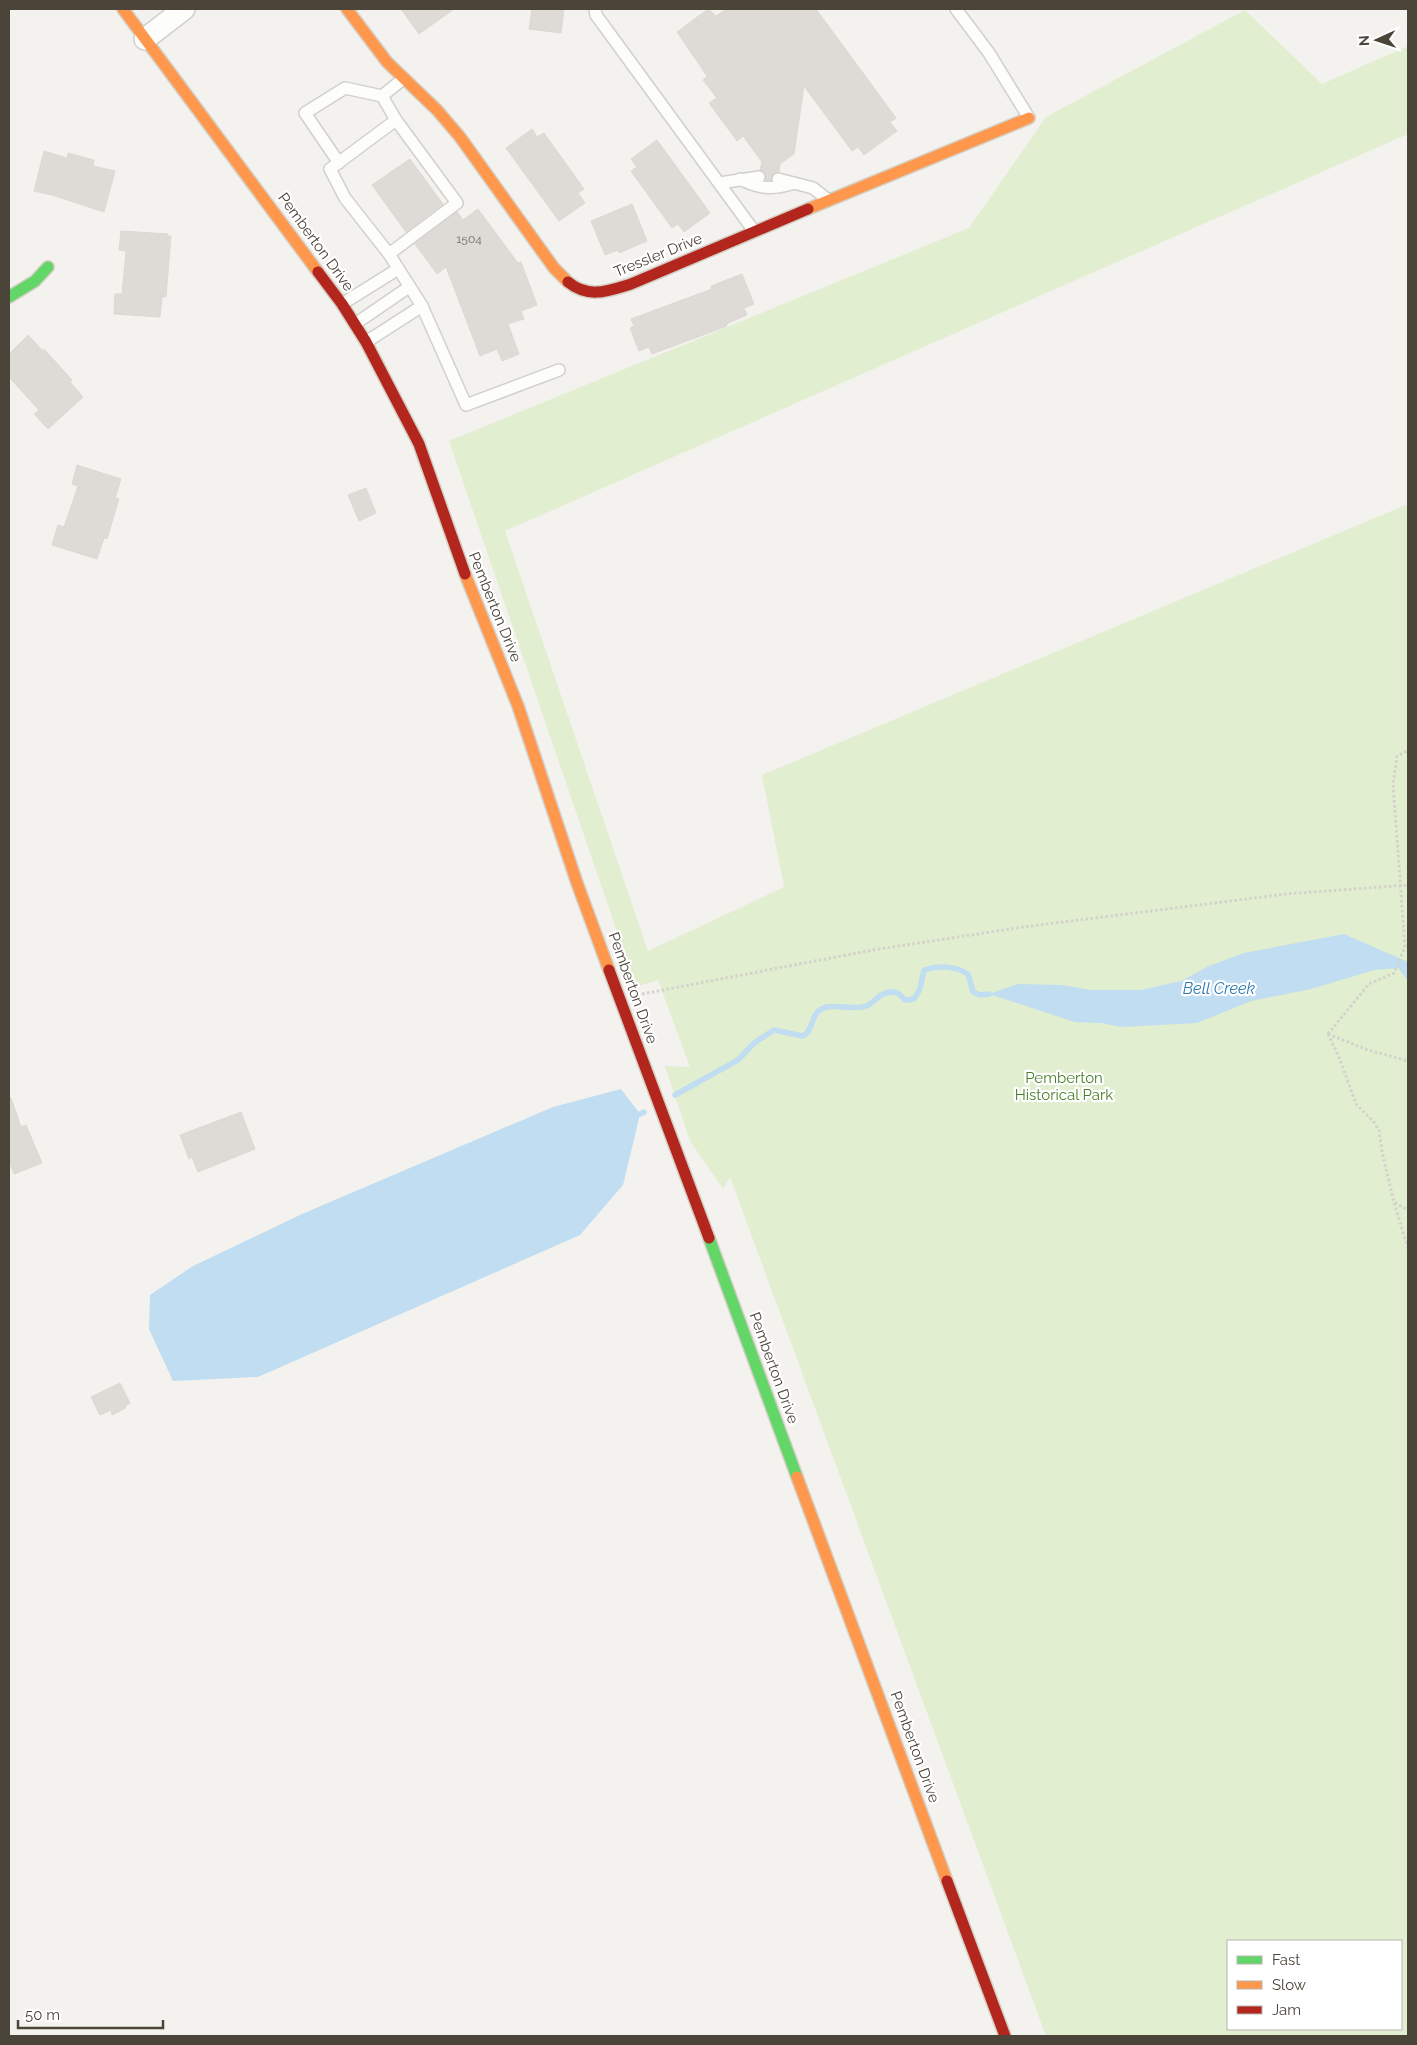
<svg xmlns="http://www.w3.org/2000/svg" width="1417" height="2045" font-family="Raleway,sans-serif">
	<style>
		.green { fill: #e1eecf; fill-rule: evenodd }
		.water { fill: #c0ddf1 }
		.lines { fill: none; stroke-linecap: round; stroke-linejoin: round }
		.stream { stroke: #c0ddf1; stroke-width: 5.5 }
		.building { fill: #dedbd6; stroke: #dcd9d4 }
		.lane-casing { stroke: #d2d0cb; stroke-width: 14 }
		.street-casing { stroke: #d2d0cb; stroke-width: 24 }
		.fast-casing { stroke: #d3cfc5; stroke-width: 14 }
		.slow-casing { stroke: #d3cfc5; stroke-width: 14 }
		.jam-casing { stroke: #d3cfc5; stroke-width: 14 }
		.path { stroke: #d3d2cc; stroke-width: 3; stroke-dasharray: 2.5 2.5; stroke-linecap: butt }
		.lane { stroke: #fdfdfc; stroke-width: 11 }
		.street { stroke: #fdfdfc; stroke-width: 21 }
		.fast { stroke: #63d668; stroke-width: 11 }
		.slow { stroke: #ff974d; stroke-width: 11 }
		.jam { stroke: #b3261e; stroke-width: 11 }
		.labels { text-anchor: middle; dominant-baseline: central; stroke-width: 4.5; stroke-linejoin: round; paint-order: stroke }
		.number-label { font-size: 12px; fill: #706a61 }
		.street-label { font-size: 15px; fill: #4b4439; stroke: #fff }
		.park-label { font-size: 15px; fill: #4a7f2a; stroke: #fff }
		.water-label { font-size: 16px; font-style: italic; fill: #2e7ab2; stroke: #fff }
	</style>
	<rect width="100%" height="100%" fill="#f4f2ee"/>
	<!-- green -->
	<path class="green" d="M1245,10l77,74 86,-38v88l-903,397 143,420 136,-64 -22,-112 646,-271v1532h-362l-316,-859 -7,12 -33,-48 -25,-75 25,1 -32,-87 -22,7 -187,-546 520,-213 77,-111zM1228,1941h173v88h-173z"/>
	<!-- water -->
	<g class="water">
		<path d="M1344,934l64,28v19l-10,-13 -24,2 -63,19 -60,12 -54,22 -76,4 -20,-4 -26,-1 -86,-28 29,-10 44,1 29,5h50l40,-9 28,-15 35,-13z"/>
		<path d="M621,1089l19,25 -17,71 -43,50 -322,142 -85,4 -24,-52 1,-34 43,-29 109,-52 251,-107z"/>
	</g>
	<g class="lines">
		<!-- stream -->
		<g class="stream">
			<path d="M675,1095l63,-35 16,-17 20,-13 29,6c11,-6 7,-22 20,-28 13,-5 29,3 43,-2 10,-4 14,-15 27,-14 6,0 8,4 12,8l9,-1 6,-10 4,-19c14,-5 31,-4 44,4l5,18 7,3 9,-1"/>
			<path d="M640,1114l4,-2"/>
		</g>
	</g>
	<!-- building -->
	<g class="building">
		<path d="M401,9h53l-35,25z"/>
		<path d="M532,9h32l-3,24 -32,-4z"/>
		<path d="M708,9l8,7 11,-7h89l80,109 -6,4 7,9 -33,24 -6,-8 -6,4 -48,-65 -10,68 -14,10 -1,8 -7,2 -1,6h-5l-1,-7 -5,-3 2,-8 -19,-26 -6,5 -28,-38 8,-5 -14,-18 4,-4 -30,-44z"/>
		<path d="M532,129l5,8 7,-4 40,56 -6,4 7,10 -26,18 -53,-73z"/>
		<path d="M657,140l53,73 -26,19 -6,-8 -6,4 -41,-57 6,-4 -6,-8z"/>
		<path d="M44,151l23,7 1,-5 26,7 -1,6 22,5 -11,41 -52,-17 -18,-4z"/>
		<path d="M410,159l33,45 -37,28 -34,-47z"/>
		<path d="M632,204l15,37 -28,12 -1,-3 -13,5 -14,-34z"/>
		<path d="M478,209l40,54 3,-1 16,43 -16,6 3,8 -16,5 11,30 -17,7 -5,-12 -17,7 -34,-89 -9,7 -22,-30 42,-32 6,8z"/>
		<path d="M121,231l47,3 -1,2h4l-5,61h-4l-2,20 -46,-3 1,-20h7l4,-43 -7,-1z"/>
		<path d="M742,274l12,30 -10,4 3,7 -21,9 1,2 -75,28 -3,-7 -10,4 -9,-23 4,-2 -3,-7 81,-30 -1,-3z"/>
		<path d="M28,335l15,16 1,-2 28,31 -2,2 13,15 -35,32 -14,-15 5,-4 -30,-33v-23z"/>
		<path d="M77,465l44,14 -6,19 4,1 -12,40 -3,-1 -7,21 -45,-14 6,-20 6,2 14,-41 -6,-2z"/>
		<path d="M366,488l10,25 -17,8 -11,-26z"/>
		<path d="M9,1098h2l10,29 5,-2 16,38 -28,11 -5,-14z"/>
		<path d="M241,1112l14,37 -57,23 -6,-15 -3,2 -9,-24z"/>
		<path d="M120,1383l10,20 -5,3 1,2 -14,7 -1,-5 -11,5 -9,-18z"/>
	</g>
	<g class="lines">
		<defs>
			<g id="lane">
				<path d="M595,9l1,6 158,216"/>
				<path d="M956,9l33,44 40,65"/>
				<path d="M382,96l14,24"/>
				<path d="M339,163l-34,-50 40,-25 37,8 21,-17"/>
				<path d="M740,179c19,10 34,11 54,4"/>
				<path d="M778,179l35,9 14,11"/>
				<path d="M720,183l39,-6"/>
				<path d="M389,254l68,-51 -61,-83 -66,49 15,29 44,56 33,52 44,99 93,-35"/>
				<path d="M342,304l56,-35"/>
				<path d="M355,324l54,-37"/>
				<path d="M366,342l56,-36"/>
			</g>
			<path id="street" d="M145,39l39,-30"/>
			<g id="fast">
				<path d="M9,297l26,-16 13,-14"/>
				<path d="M709,1238l88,239"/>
			</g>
			<g id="slow">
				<path d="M123,9l195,263"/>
				<path d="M347,9l40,53 50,48 23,27 94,131 14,14"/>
				<path d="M808,209l221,-91"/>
				<path d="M465,574l53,132 59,177 32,87"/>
				<path d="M797,1477l150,404"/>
			</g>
			<g id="jam">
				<path d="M318,272l24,32 24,38 53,102 46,130"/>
				<path d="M568,282c21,17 40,9 63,2l177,-75"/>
				<path d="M609,970l100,268"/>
				<path d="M947,1881l58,155"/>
			</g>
		</defs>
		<!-- lane casing -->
		<use href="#lane" class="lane-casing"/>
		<!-- street casing -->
		<use href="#street" class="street-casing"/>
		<!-- fast casing -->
		<use href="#fast" class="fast-casing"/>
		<!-- slow casing -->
		<use href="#slow" class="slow-casing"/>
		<!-- jam casing -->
		<use href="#jam" class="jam-casing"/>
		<!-- path -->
		<g class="path">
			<path d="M642,994l231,-44 150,-23 263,-33 122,-9"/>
			<path d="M1328,1034l41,-50 25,-11 11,-26 -12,-163 4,-28 11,-5"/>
			<path d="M1328,1034l11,23 17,47 17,17 6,9 3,22 12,50 14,8"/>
			<path d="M1328,1034l40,16 40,11"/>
			<path d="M1394,1203l14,45"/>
		</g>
		<!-- lane -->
		<use href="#lane" class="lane"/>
		<!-- street -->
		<use href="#street" class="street"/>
		<!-- fast -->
		<use href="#fast" class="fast"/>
		<!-- slow -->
		<use href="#slow" class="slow"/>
		<!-- jam -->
		<use href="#jam" class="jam"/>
	</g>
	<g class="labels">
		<!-- number labels -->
		<g class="number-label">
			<text x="469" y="239">1504</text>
		</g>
		<!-- street labels -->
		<g class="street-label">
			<text transform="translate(316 242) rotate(54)">Pemberton Drive</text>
			<text transform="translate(658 255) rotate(-22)">Tressler Drive</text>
			<text transform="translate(495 607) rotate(68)">Pemberton Drive</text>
			<text transform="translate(633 988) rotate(70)">Pemberton Drive</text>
			<text transform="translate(774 1368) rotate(70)">Pemberton Drive</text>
			<text transform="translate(915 1747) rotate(70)">Pemberton Drive</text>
		</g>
		<!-- park labels -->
		<g class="park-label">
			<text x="1064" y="1078">Pemberton<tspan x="1064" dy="17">Historical Park</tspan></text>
		</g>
		<!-- water labels -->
		<g class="water-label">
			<text x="1219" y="988">Bell Creek</text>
		</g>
	</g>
	<!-- border -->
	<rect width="1417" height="2045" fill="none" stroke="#4b4439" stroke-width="20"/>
	<!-- legend -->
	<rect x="1227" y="1940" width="175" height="90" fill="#ffffff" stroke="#b7b4b0"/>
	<rect x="1237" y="1956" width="25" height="8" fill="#63d668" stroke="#b7b4b0"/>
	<text x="1272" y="1965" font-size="15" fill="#4b4439">Fast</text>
	<rect x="1237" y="1981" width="25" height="8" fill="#ff974d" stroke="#b7b4b0"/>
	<text x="1272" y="1990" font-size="15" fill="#4b4439">Slow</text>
	<rect x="1237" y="2006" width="25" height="8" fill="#b3261e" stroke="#b7b4b0"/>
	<text x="1272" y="2015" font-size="15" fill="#4b4439">Jam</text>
	<!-- north arrow -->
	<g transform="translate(1377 40) rotate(267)" stroke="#ffffff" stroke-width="4" paint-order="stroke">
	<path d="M0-4L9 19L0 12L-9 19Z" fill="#4b4439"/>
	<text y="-8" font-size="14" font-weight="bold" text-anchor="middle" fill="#4b4439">N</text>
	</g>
	<!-- scale -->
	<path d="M18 2020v8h145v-8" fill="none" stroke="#4b4439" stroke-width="2.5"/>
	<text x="25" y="2020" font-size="15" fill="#4b4439" stroke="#ffffff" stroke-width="4" paint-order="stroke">50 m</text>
</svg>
